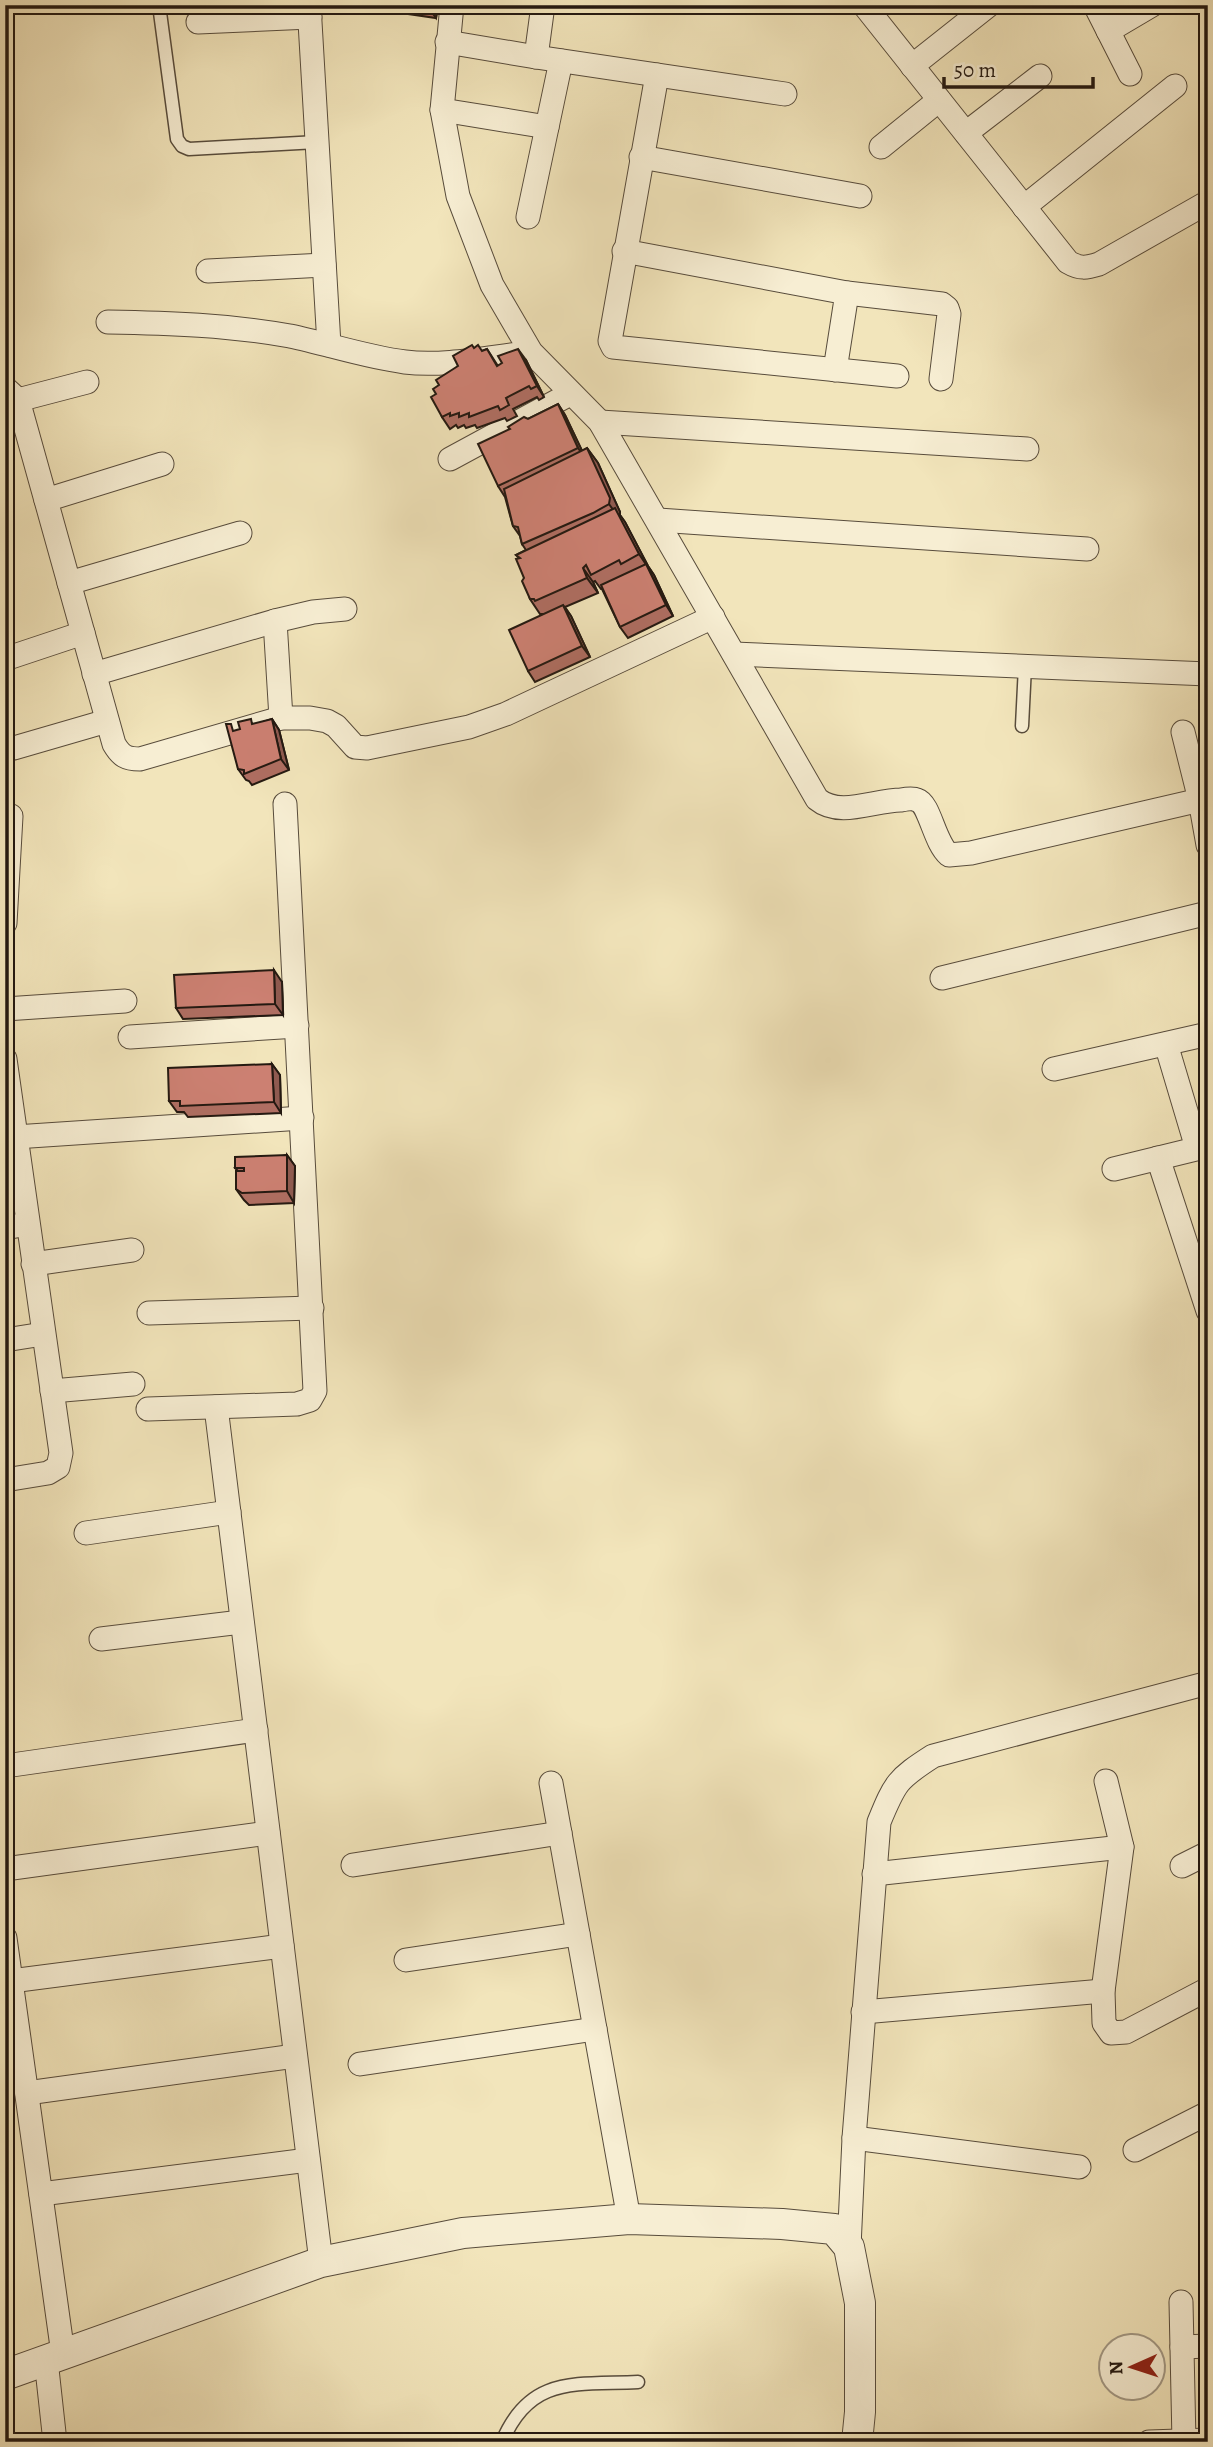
<svg xmlns="http://www.w3.org/2000/svg" width="1213" height="2447" font-family="Alegreya,serif">
	<style>
		.lines { fill: none; stroke-linecap: round; stroke-linejoin: round }
		.service-casing { stroke: #584c3c; stroke-width: 15 }
		.minor-casing { stroke: #584c3c; stroke-width: 25 }
		.tertiary-casing { stroke: #584c3c; stroke-width: 32 }
		.service { stroke: #f7eed3; stroke-width: 12 }
		.minor { stroke: #f7eed3; stroke-width: 23 }
		.tertiary { stroke: #f7eed3; stroke-width: 30 }
		.wall { fill: #af6e62; stroke: #241911; stroke-width: 2 }
		.shaded-wall { fill: #8f5a50; stroke: #241911; stroke-width: 2 }
		.building { fill: #cc8072; stroke: #241911; stroke-width: 2 }
	</style>
	<rect width="100%" height="100%" fill="#f2e5bb"/>
	<filter id="stains"><feTurbulence type="fractalNoise" baseFrequency=".00286" numOctaves="4"/><feColorMatrix values="0 0 0 0 .2 0 0 0 0 .09 0 0 0 0 .02 0 0 0 .5 -.17"/></filter>
	<radialGradient id="worn" r=".72"><stop offset=".6" stop-color="#630" stop-opacity="0"/><stop offset="1" stop-color="#630" stop-opacity=".3"/></radialGradient>
	<g class="lines">
		<defs>
			<g id="service">
				<path d="M159,5l18,134 5,7 7,3 128,-7"/>
				<path d="M1022,726l3,-60"/>
				<path d="M502,2442c28,-67 74,-57 136,-60"/>
			</g>
			<g id="minor">
				<path d="M309,5l20,340"/>
				<path d="M452,5l-10,105 16,86 34,89 39,67 69,70 217,377c23,19 57,1 84,1 5,-1 12,-2 16,0 13,4 17,42 32,55l22,-2 229,-53"/>
				<path d="M864,5l204,257c12,7 18,6 31,2l109,-62"/>
				<path d="M1095,5l35,69"/>
				<path d="M198,22l112,-5"/>
				<path d="M1108,31l44,-26"/>
				<path d="M447,42l89,15 249,37"/>
				<path d="M536,57l7,-52"/>
				<path d="M912,66l77,-61"/>
				<path d="M657,75l-47,266 3,6 284,29"/>
				<path d="M442,110l105,17"/>
				<path d="M966,133l74,-57"/>
				<path d="M881,147l58,-47"/>
				<path d="M641,157l219,39"/>
				<path d="M1024,207l151,-121"/>
				<path d="M528,217l33,-156"/>
				<path d="M624,251l223,42 -12,77"/>
				<path d="M208,271l116,-6"/>
				<path d="M847,293l95,11 5,4 2,6 -8,65"/>
				<path d="M108,322c61,1 121,3 182,14 38,8 76,21 115,26 38,5 85,-5 123,-9"/>
				<path d="M5,388l13,12 96,344c7,12 12,15 26,15l141,-41h29l17,3 9,5 19,21 12,1 102,-21 37,-13 207,-97"/>
				<path d="M18,400l69,-18"/>
				<path d="M600,422l427,27"/>
				<path d="M450,459l120,-65"/>
				<path d="M46,500l116,-36"/>
				<path d="M658,520l429,29"/>
				<path d="M69,583l171,-50"/>
				<path d="M275,621l6,97"/>
				<path d="M734,654l474,20"/>
				<path d="M5,659l78,-26"/>
				<path d="M94,674l181,-53 38,-9 32,-3"/>
				<path d="M1183,732l17,68 8,45"/>
				<path d="M14,748l93,-27"/>
				<path d="M5,923l6,-107"/>
				<path d="M942,978l266,-65"/>
				<path d="M5,1009l120,-8"/>
				<path d="M130,1037l167,-11"/>
				<path d="M1166,1044l31,104"/>
				<path d="M5,1059l56,394 -3,14 -10,6 -43,7"/>
				<path d="M1054,1069l154,-35"/>
				<path d="M15,1137l287,-19"/>
				<path d="M1158,1158l50,153"/>
				<path d="M1114,1169l94,-23"/>
				<path d="M5,1228l22,-4"/>
				<path d="M33,1264l99,-14"/>
				<path d="M149,1313l163,-5"/>
				<path d="M5,1340l38,-6"/>
				<path d="M52,1391l81,-7"/>
				<path d="M216,1407l105,855"/>
				<path d="M148,1409l149,-5 13,-4 5,-9 -30,-587"/>
				<path d="M86,1533l143,-21"/>
				<path d="M101,1639l140,-17"/>
				<path d="M5,1766l251,-36"/>
				<path d="M1106,1781l16,66 -19,144 1,32 7,10 15,-1 82,-43"/>
				<path d="M551,1783l78,436"/>
				<path d="M353,1865l207,-32"/>
				<path d="M1182,1866l26,-13"/>
				<path d="M5,1869l263,-36"/>
				<path d="M874,1874l248,-27"/>
				<path d="M5,1938l58,416"/>
				<path d="M406,1960l172,-26"/>
				<path d="M11,1981l271,-35"/>
				<path d="M863,2012l240,-21"/>
				<path d="M360,2064l235,-35"/>
				<path d="M27,2093l268,-37"/>
				<path d="M854,2138l225,29"/>
				<path d="M1135,2150l73,-37"/>
				<path d="M41,2194l267,-34"/>
				<path d="M849,2247l5,-109 25,-316c16,-39 18,-43 54,-66l275,-73"/>
				<path d="M1181,2302l3,140"/>
				<path d="M1182,2347l26,-1"/>
				<path d="M46,2360l9,82"/>
				<path d="M1149,2442l59,-2"/>
			</g>
			<path id="tertiary" d="M5,2375l316,-113 142,-29 166,-14 153,5 52,5 15,18 11,56v109l-3,30"/>
		</defs>
		<!-- service casing -->
		<use href="#service" class="service-casing"/>
		<!-- minor casing -->
		<use href="#minor" class="minor-casing"/>
		<!-- tertiary casing -->
		<use href="#tertiary" class="tertiary-casing"/>
		<!-- service -->
		<use href="#service" class="service"/>
		<!-- minor -->
		<use href="#minor" class="minor"/>
		<!-- tertiary -->
		<use href="#tertiary" class="tertiary"/>
	</g>
	<!-- wall -->
	<g class="wall">
		<path d="M385,5h53l-2,13 -48,-7z"/>
		<path d="M474,348l8,3 5,-2 11,17 28,-6 18,37 -5,3 -2,-3 -24,12 4,7 -10,5 -2,-3 -28,10 -2,-3 -9,3 -2,-3 -6,3 -2,-3 -6,4 -8,-12 -6,-23 3,-9 19,-19z"/>
		<path d="M558,404l7,11 17,36 5,-3 11,15 22,49v3l5,7 23,44 6,9 19,41 -45,22 -8,-11 -18,-38h-1l-6,-8 -2,1 5,11 -33,14 6,9 19,41 -55,25 -7,-11 15,-57h-3l-10,-15 -11,-41 -3,-3 10,-5 -4,-6 -2,-8 -7,-10 -8,-29 -7,-11 11,-57 19,-10z"/>
		<path d="M272,719l7,11 10,40 -37,15 -3,-4 -3,-1 -8,-11 -2,-38z"/>
		<path d="M282,982l1,33 -100,4 -7,-11z"/>
		<path d="M272,1064l8,11 1,38 -93,4 -4,-5h-7l-8,-11z"/>
		<path d="M287,1155l8,11 -1,37 -45,2 -5,-5 -8,-11 2,-18 -3,-3z"/>
	</g>
	<!-- shaded-wall -->
	<g class="shaded-wall">
		<path d="M428,5h10l-2,13 -8,-11z"/>
		<path d="M518,349l8,11 18,37 -7,-11z"/>
		<path d="M558,404l7,11 21,44 -8,-11z"/>
		<path d="M587,448l11,15 22,49v3l5,7 23,44 6,9 19,41 -7,-11 -19,-39 -8,-12 -20,-36 -10,-14z"/>
		<path d="M583,568l10,14 5,11 -11,-15z"/>
		<path d="M563,605l8,11 19,41 -8,-11z"/>
		<path d="M272,719l7,11 10,40 -8,-11z"/>
		<path d="M274,970l8,12 1,33 -8,-11z"/>
		<path d="M272,1064l8,11 1,38 -7,-11z"/>
		<path d="M287,1155l8,11 -1,37 -7,-12z"/>
	</g>
	<!-- building -->
	<g class="building">
		<path d="M472,345l2,3 4,-3 4,6 5,-2 10,17 5,-3 -4,-7 20,-7 19,37 -6,3 -2,-3 -23,12 3,7 -9,5 -2,-4 -29,11v-4l-10,4v-4l-9,3v-3l-8,4 -11,-20 5,-3 -3,-5 6,-4 -3,-5 22,-14 -5,-10z"/>
		<path d="M558,404l20,44 -80,38 -20,-42 32,-15 -2,-2 16,-10 4,2z"/>
		<path d="M587,448l23,50 -1,6 -16,9 -71,31 -4,-17 -5,-1 -9,-37z"/>
		<path d="M615,508l24,46 -18,10 -2,-4 -28,15 -5,-10 -3,3 4,10 -52,23 -1,-2h-4l-8,-18 2,-3 -8,-19 4,-1 -4,-3z"/>
		<path d="M646,564l20,41 -46,22 -19,-42z"/>
		<path d="M563,605l19,41 -54,25 -19,-41z"/>
		<path d="M251,719l1,5 20,-5 9,40 -37,15v-4l-6,-1 -12,-45h5l2,7 7,-2 -2,-7z"/>
		<path d="M274,970l1,34 -99,4 -2,-33z"/>
		<path d="M272,1064l2,38 -94,4v-5h-11l-1,-33z"/>
		<path d="M287,1155v36l-45,2 -6,-4v-18h8v-3h-9v-11z"/>
	</g>
	<!-- margin -->
	<rect width="1213" height="2447" fill="none" stroke="#f2e5bb" stroke-width="28"/>
	<rect x="7" y="7" width="1199" height="2433" fill="none" stroke="#241911" stroke-width="3.5"/>
	<rect x="14" y="14" width="1185" height="2419" fill="none" stroke="#241911" stroke-width="2"/>
	<!-- north arrow -->
	<g transform="translate(1132 2367) rotate(267)"><circle r="33" fill="#f7eed3" stroke="#a39985" stroke-width="2"/>
	<path d="M0-5L12 26L0 18L-12 26Z" fill="#8f2418"/>
	<text y="-10" font-size="19" font-weight="bold" text-anchor="middle" fill="#241911">N</text>
	</g>
	<!-- scale -->
	<path d="M944 77v10h149v-10" fill="none" stroke="#241911" stroke-width="3.5"/>
	<text x="954" y="77" font-size="21" fill="#241911" stroke="#f7eed3" stroke-width="5" paint-order="stroke">50 m</text>
	<rect width="100%" height="100%" filter="url(#stains)"/>
	<rect width="100%" height="100%" fill="url(#worn)"/>
</svg>
